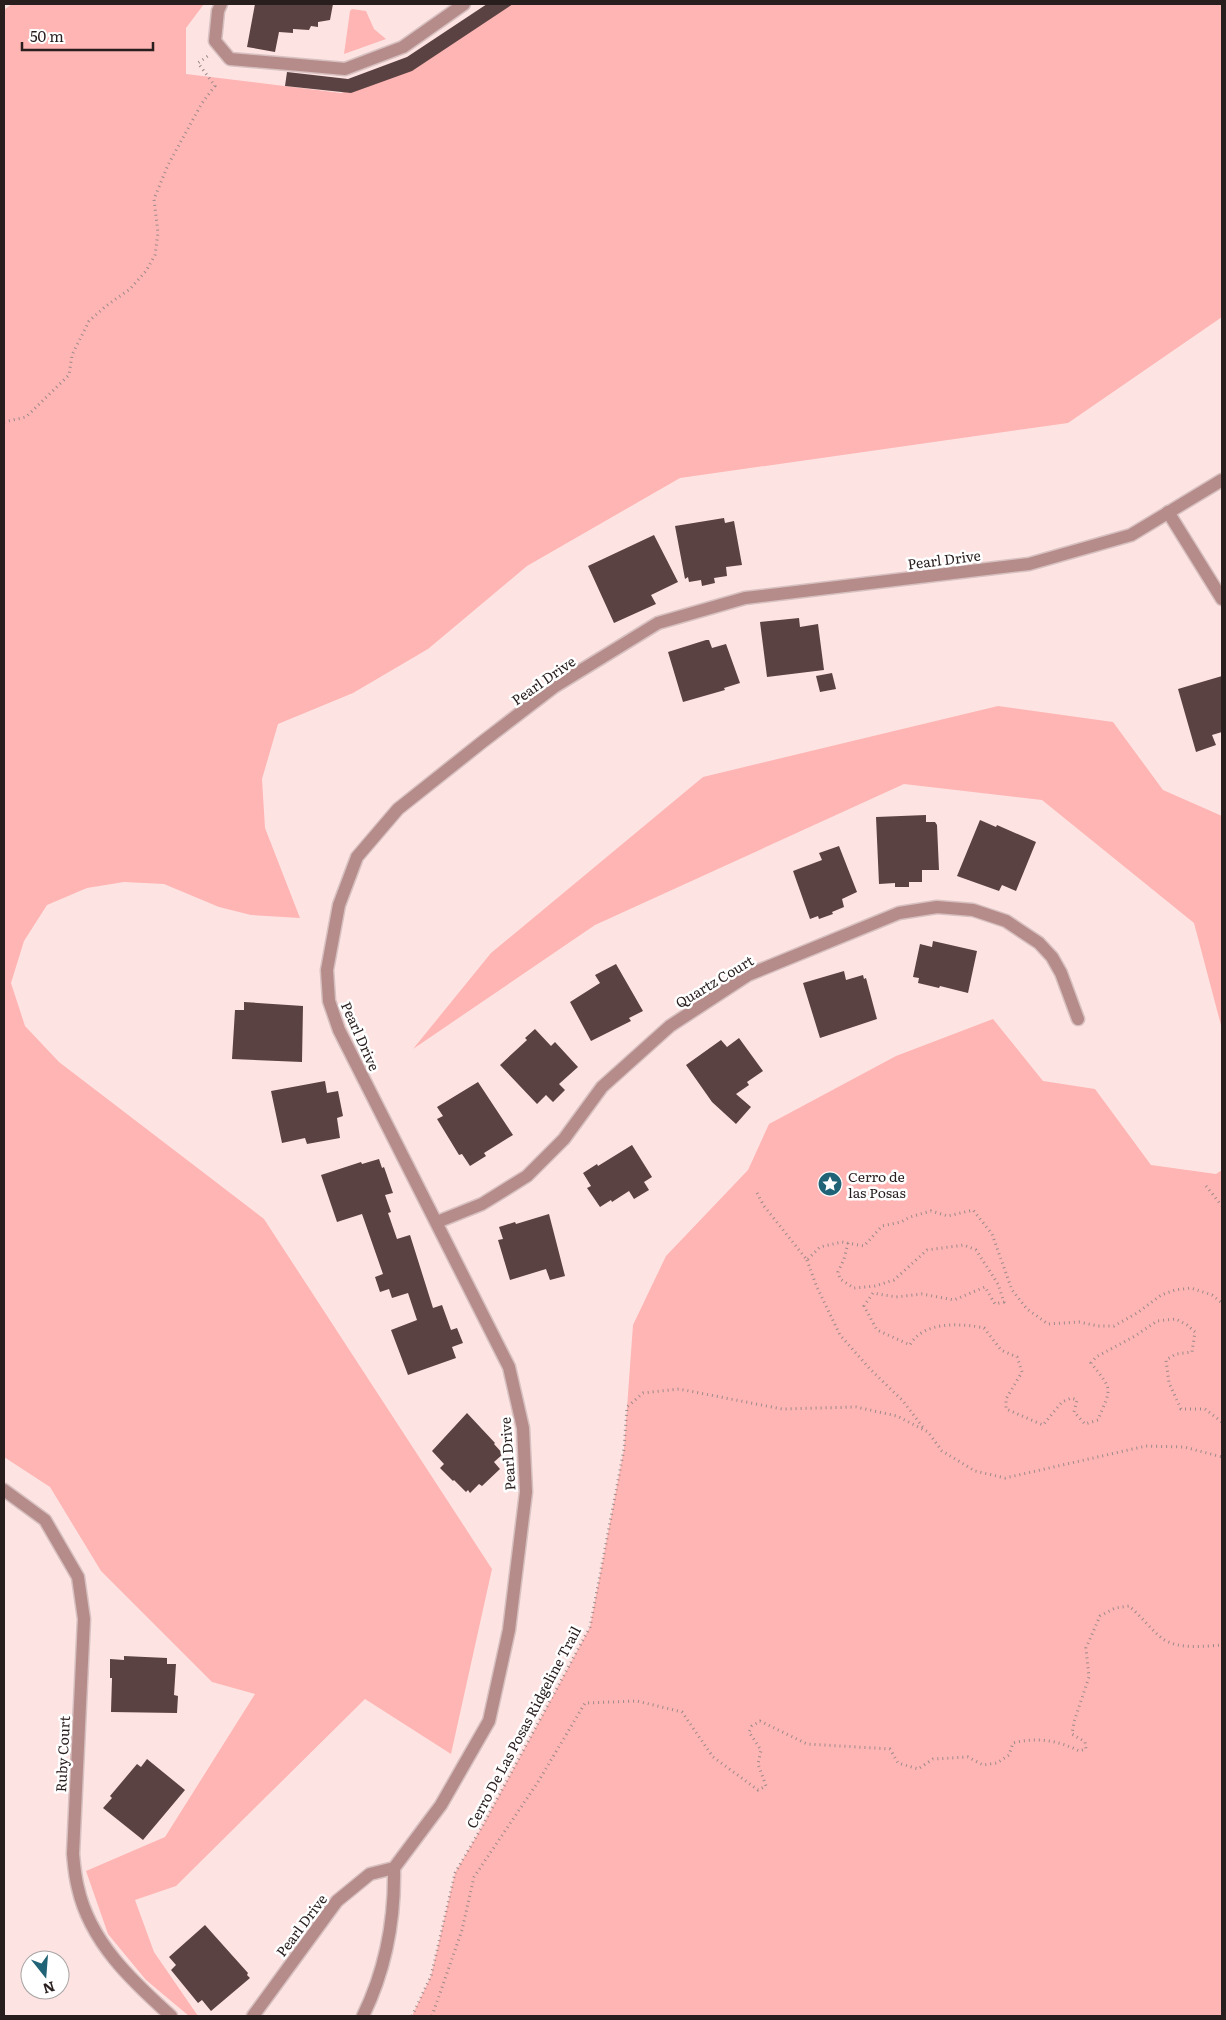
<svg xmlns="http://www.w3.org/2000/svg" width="1226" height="2020" font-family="Literata,serif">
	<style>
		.green { fill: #feb5b3 }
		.building { fill: #5b4242 }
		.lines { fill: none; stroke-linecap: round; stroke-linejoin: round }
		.minor-casing { stroke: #d7c0c0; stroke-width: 15 }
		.path { stroke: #9d8a8a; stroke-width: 3; stroke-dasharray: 1 4; stroke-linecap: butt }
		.minor { stroke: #b68c8b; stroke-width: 12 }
		.labels { text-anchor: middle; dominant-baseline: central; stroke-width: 5; stroke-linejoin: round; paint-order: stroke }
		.street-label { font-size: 14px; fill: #291e1e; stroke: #fff }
		.poi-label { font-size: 14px; fill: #291e1e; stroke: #fff; text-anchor: start }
	</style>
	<rect width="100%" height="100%" fill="#fde4e3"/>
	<!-- green -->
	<g class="green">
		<path d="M12,4h192l-18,24v46l155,19 64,-20 98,-69h719v313l-154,106 -388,55 -153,88 -99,83 -75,44 -75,31 -16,55 3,49 35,90 -49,-3 -32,-8 -55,-23 -40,-2 -37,6 -40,17 -23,36 -13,42 14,43 34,36 205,157 228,350 -41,185 -86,-55 -189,187 -41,14 19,52 44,64h-9l-43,-36 -38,-46 -22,-63 79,-34 90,-143 -43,-12 -111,-111 -51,-84 -46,-30v-1447z"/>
		<path d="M352,9l14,2 8,18 12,10 -42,15 6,-43z"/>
		<path d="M998,706l115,16 50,68 59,26v213l-28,-106 -152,-123 -138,-16 -309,141 -182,124 78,-96 212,-176z"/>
		<path d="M993,1019l50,62 52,8 56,76 65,9 6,-4v846h-810l19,-40 24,-103 28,-48 107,-198 34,-178 9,-124 33,-69 82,-86 21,-46 127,-68z"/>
	</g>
	<!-- building -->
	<g class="building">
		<path d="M255,4h78l-3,16 -12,2v5l-7,-1 -2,4 -16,-1v4l-14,-1 -4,20 -28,-5z"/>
		<path d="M487,4h26l-101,67 -61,22 -66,-7 2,-14 61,7 59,-22z"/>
		<path d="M724,518l1,5 9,-2 8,44 -16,2 1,9 -13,2 1,5 -13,3 -1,-6 -12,2 -1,-5 -3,2 -10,-53z"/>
		<path d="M654,535l24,47 -27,13 5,9 -42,19 -26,-57z"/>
		<path d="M799,618l1,9 18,-3 6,46 -57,7 -7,-55z"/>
		<path d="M706,640h3l3,8 14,-4 14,39 -16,5 1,2 -42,12 -15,-50z"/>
		<path d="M832,673l4,16 -16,3 -4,-16z"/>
		<path d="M1222,676v56l-10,3 4,10 -20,7 -18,-63z"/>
		<path d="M926,815v7h9l2,3 2,45h-17v12h-13v5h-14v-4l-16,1 -3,-67z"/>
		<path d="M980,820l16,7 1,-2 39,17 -20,49 -14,-6 -3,6 -42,-15z"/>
		<path d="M839,846l18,46 -15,7 2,8 -12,5 1,2 -14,5 -1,-3 -8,3 -17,-48 29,-11 -3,-7z"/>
		<path d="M933,941l44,10 -9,42 -28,-7 -1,2 -21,-5 1,-5 -6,-1 7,-33 12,3z"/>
		<path d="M616,964l27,47 -14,7 2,3 -40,20 -21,-39 30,-19 -5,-8z"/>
		<path d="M844,971l2,9 17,-5 1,4 2,-1 11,41 -57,19 -17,-55z"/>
		<path d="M244,1002l59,4 -1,56 -70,-3 3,-49h9z"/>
		<path d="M535,1029l16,17 4,-4 23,25 -19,17 6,6 -12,12 -7,-7 -9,9 -37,-39 27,-25 -2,-2z"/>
		<path d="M739,1038l24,33 -16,11 2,3 -13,9 15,13 -15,17 -24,-22 -26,-37 35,-25 6,7z"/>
		<path d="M325,1081l2,12 11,-2 5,25 -6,2 3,20 -33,6 -2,-6 -23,5 -11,-52z"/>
		<path d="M478,1082l35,53 -29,18 2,3 -16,10 -8,-12 -3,1 -22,-36 6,-3 -6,-9z"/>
		<path d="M632,1145l20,32 -8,5 5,8 -15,9 -5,-8 -17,11 -1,-2 -11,7 -13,-19 4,-2 -8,-13 14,-9 1,2z"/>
		<path d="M379,1159l3,9 2,-1 9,26 -8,2 6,17 -3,1 9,26 13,-4 23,73 9,-3 9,25 6,-2 6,15 -11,4 4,11 -48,17 -17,-45 26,-10 -9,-27 -16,5 -3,-9 -9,3 -5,-15 8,-3 -21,-60 -25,8 -16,-47 40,-13 1,2z"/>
		<path d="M549,1214l16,62 -15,4 -4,-11 -36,11 -12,-40 5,-1 -4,-12 16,-5 1,2z"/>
		<path d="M467,1413l28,30 -1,1 9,10 -9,8 6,7 -18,17 -3,-2 -9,9 -2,-3 -2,2 -12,-12 -1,1 -13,-13 4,-4 -12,-13z"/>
		<path d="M124,1656l43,2v6h9l-2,31 4,1 -1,17 -66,-1 1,-34h-2v-19l14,1z"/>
		<path d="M147,1759l38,31 -42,50 -40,-32 9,-10 -2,-2 27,-32 4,3z"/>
		<path d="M205,1925l43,48 -1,2 3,3 -39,33 -9,-11 -4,3 -27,-33 5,-5 -7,-8z"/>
	</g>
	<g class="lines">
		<defs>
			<g id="minor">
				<path d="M221,4l-3,7 -3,30 15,18 115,10 58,-22 61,-43"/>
				<path d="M1168,512l54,87"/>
				<path d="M437,1222l45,-18 45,-28 37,-37 38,-52 68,-61 78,-51 151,-62 38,-6 36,3 33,11 33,22 13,14 9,16 17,46"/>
				<path d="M4,1490l41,30 33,57 6,42 -11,235c1,11 2,23 5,34 12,54 54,93 93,128"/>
				<path d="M253,2016l84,-115 33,-27 24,-6 47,-63 48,-84 20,-91 17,-138 -3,-64 -14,-61 -170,-337 -10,-29 -2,-31 12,-65 18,-48 41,-48 83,-66 73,-56 104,-64 87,-25 284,-34 102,-29 91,-55"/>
				<path d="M363,2016c22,-45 32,-97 31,-148"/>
			</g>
		</defs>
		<!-- minor casing -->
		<use href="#minor" class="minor-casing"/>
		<!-- path -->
		<g class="path">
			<path d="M4,422l22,-5 43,-42 3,-20 17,-34 17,-15 24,-17 16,-18 9,-16 3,-22 -4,-34 14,-34 34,-62 13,-17 -17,-23 10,-7"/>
			<path d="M1206,1186l16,20"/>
			<path d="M757,1193l7,13 43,54 13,-13 22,-5 22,4 18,-20 19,-4 9,-5 21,-6 17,5 25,-6 19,24 20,56 15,19 21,15 31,-2 19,4h16l23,-13 24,-18 14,-5 16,-2 21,7 10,8"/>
			<path d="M848,1243l-4,16 -6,13 2,7 14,9 21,-2 19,-6 33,-30 37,-5 12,5 22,34 6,18 -9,2 -10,-17 -31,13 -32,-6 -26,3 -23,-4 -9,13 13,24 33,15c13,-24 51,-22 74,-17l17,22 16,7 5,15 -16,27v10l37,16 19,-23 9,-4 6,2 -3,12 11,12 13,-4c13,-33 16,-28 -7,-57l5,-6 39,-21 22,-15 19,-2 11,6 8,7 -3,20 -16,2 -10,6 3,23 12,26h24l17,13"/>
			<path d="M807,1260l9,25 24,50 31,35 32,31 22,29"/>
			<path d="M412,2016l19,-40 24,-103 28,-48 107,-198 34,-178 3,-42 16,-14 36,-4 103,20 74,-2 41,9 31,16 14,19 33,20 30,7 141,-32 38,1 38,10"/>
			<path d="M432,2016l30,-86 12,-53 64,-95 47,-79 52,-2 45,11 31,45 45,33 8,-4 -8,-22 3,-14 -12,-18 3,-6 8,-5 47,23 83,5 8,14 20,6 15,-10 35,-2 15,8 14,-2 12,-8 4,-12c23,-6 45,-3 66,8l7,-2 -1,-7 -13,-8 2,-12 15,-45 -3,-29 14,-32 15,-8 14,-2c11,9 24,26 34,33 17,11 41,7 59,6"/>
		</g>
		<!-- minor -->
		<use href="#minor" class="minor"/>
	</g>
	<!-- icons -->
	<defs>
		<symbol id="sight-disc" viewBox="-11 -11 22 22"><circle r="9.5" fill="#216376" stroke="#fff"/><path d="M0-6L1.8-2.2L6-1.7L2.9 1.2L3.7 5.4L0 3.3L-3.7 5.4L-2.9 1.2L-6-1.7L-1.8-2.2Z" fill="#fff"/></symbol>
	</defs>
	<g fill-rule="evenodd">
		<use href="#sight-disc" x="816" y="1170" width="28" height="28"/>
	</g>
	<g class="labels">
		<!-- street labels -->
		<g class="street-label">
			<text transform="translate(944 559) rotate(-7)">Pearl Drive</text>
			<text transform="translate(543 680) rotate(-35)">Pearl Drive</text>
			<text transform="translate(714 981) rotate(-31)">Quartz Court</text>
			<text transform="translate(361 1036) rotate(66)">Pearl Drive</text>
			<text transform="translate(507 1454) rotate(-94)">Pearl Drive</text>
			<text transform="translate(523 1727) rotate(-62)">Cerro De Las Posas Ridgeline Trail</text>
			<text transform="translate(62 1754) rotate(-87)">Ruby Court</text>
			<text transform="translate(301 1925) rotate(-53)">Pearl Drive</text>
		</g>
		<!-- poi labels -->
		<g class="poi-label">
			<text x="848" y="1176">Cerro de<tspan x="848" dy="16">las Posas</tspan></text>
		</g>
	</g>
	<!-- border -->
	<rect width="1226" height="2020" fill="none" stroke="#291e1e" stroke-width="10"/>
	<!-- north arrow -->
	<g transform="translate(45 1975) rotate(163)"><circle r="24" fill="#ffffff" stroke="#a9a5a5"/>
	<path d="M0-4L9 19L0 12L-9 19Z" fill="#216376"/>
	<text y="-8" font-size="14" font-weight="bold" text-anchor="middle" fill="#291e1e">N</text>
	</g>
	<!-- scale -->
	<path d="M22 42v8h131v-8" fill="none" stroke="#291e1e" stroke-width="2.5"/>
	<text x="30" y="42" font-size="15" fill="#291e1e" stroke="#ffffff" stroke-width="4" paint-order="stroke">50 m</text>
</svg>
